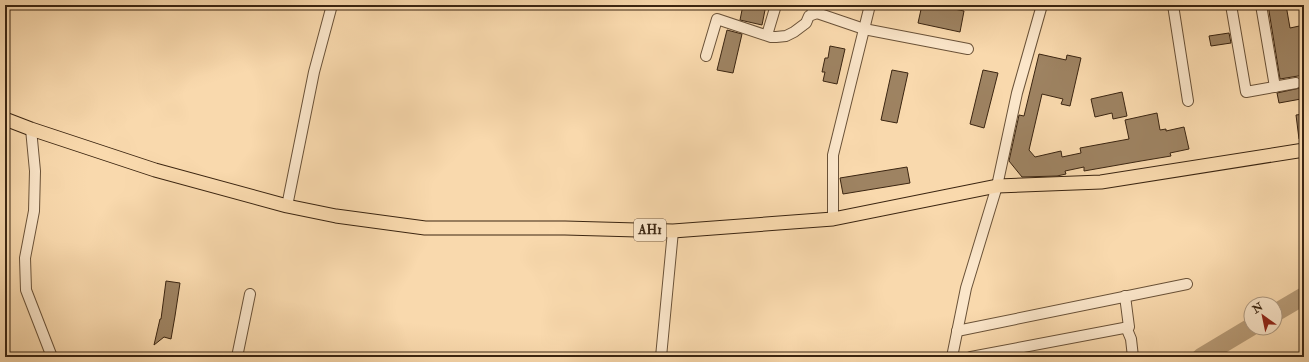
<svg xmlns="http://www.w3.org/2000/svg" width="1309" height="362" font-family="'IM FELL Double Pica',serif">
	<style>
		.lines { fill: none; stroke-linecap: round; stroke-linejoin: round }
		.river { stroke: #b89c78; stroke-width: 18 }
		.building { fill: #9e8362; stroke: #3b2511 }
		.minor-casing { stroke: #6a5238; stroke-width: 12 }
		.major-casing { stroke: #3b2511; stroke-width: 15 }
		.minor { stroke: #fbe6ca; stroke-width: 10 }
		.major { stroke: #f9d9ad; stroke-width: 13 }
		.labels { text-anchor: middle; dominant-baseline: central; stroke-width: 3; stroke-linejoin: round; paint-order: stroke }
		.shield { fill: #fbe6ca; stroke: #755f48; stroke-width: 1 }
		.shield-label { font-size: 13px; font-weight: bold; fill: #3b2511 }
	</style>
	<rect width="100%" height="100%" fill="#f9d9ad"/>
	<filter id="stains"><feTurbulence type="fractalNoise" baseFrequency=".005" numOctaves="4"/><feColorMatrix values="0 0 0 0 .2 0 0 0 0 .09 0 0 0 0 .02 0 0 0 .5 -.17"/></filter>
	<radialGradient id="worn" r=".72"><stop offset=".6" stop-color="#630" stop-opacity="0"/><stop offset="1" stop-color="#630" stop-opacity=".3"/></radialGradient>
	<g class="lines">
		<!-- river -->
		<g class="river">
			<path d="M1275,313l29,-17"/>
			<path d="M1201,357l50,-30"/>
		</g>
	</g>
	<!-- building -->
	<g class="building">
		<path d="M743,5h23l-4,20 -22,-5z"/>
		<path d="M922,5h13l29,6 -4,21 -42,-9z"/>
		<path d="M1268,5h18l4,23 14,-3v50l-24,4z"/>
		<path d="M727,30l15,4 -9,39 -16,-3z"/>
		<path d="M1229,33l2,10 -20,3 -2,-10z"/>
		<path d="M830,46l15,3 -8,35 -14,-3 2,-9h-3l3,-14h3z"/>
		<path d="M1039,54l27,6 1,-5 14,3 -11,48 -9,-2 2,-5 -21,-5 -13,56 6,7 26,-6 1,6 19,-4 -1,-5 49,-9 -4,-19 32,-7 3,17 6,-1v2l18,-4 5,22 -19,4 1,3 -30,5 -57,10v-4l-19,4 1,3 -9,2 -35,1 -13,-16 10,-46 5,1z"/>
		<path d="M892,70l16,3 -11,50 -16,-3z"/>
		<path d="M983,70l15,3 -14,55 -14,-4z"/>
		<path d="M1300,88l1,11 -22,4 -2,-10z"/>
		<path d="M1122,92l5,24 -14,3 -1,-6 -17,4 -4,-18z"/>
		<path d="M1304,114v25h-5l-3,-24z"/>
		<path d="M907,167l3,16 -67,11 -3,-16z"/>
		<path d="M166,281l14,2 -5,33 -4,23 -7,-2 -10,8 6,-26h1z"/>
	</g>
	<g class="lines">
		<defs>
			<g id="minor">
				<path d="M1173,5l15,96"/>
				<path d="M1231,5l15,87 50,-9"/>
				<path d="M1261,5l14,82"/>
				<path d="M817,13l47,16 104,20"/>
				<path d="M767,35l9,-30"/>
				<path d="M706,56l11,-37 54,18h5l10,-1 8,-4 12,-9 3,-7 8,-3 -3,-2 -4,-6"/>
				<path d="M31,129l4,42 -1,40 -9,47 1,32 26,67"/>
				<path d="M287,206l27,-134 18,-67"/>
				<path d="M833,219v-64l37,-150"/>
				<path d="M1126,327l5,12 2,18"/>
				<path d="M957,331l230,-47"/>
				<path d="M237,357l13,-63"/>
				<path d="M661,357l12,-126"/>
				<path d="M952,357l14,-69 31,-102 20,-93 25,-88"/>
				<path d="M971,357l158,-30 -4,-31"/>
			</g>
			<path id="major" d="M5,119l26,10 124,41 132,36 49,10 89,12h140l108,3 160,-12 164,-33 104,-4 203,-32"/>
		</defs>
		<!-- minor casing -->
		<use href="#minor" class="minor-casing"/>
		<!-- major casing -->
		<use href="#major" class="major-casing"/>
		<!-- minor -->
		<use href="#minor" class="minor"/>
		<!-- major -->
		<use href="#major" class="major"/>
	</g>
	<g class="labels">
		<!-- shield labels -->
		<rect class="shield" x="634" y="219" width="32" height="22" rx="3"/>
		<g class="shield-label">
			<text x="650" y="230">AH1</text>
		</g>
	</g>
	<!-- margin -->
	<rect width="1309" height="362" fill="none" stroke="#f9d9ad" stroke-width="20"/>
	<rect x="6" y="6" width="1297" height="350" fill="none" stroke="#3b2511" stroke-width="2"/>
	<rect x="10" y="10" width="1289" height="342" fill="none" stroke="#3b2511"/>
	<!-- north arrow -->
	<g transform="translate(1263 316) rotate(327)"><circle r="19" fill="#fbe6ca" stroke="#ae9980"/>
	<path d="M0-3L7 15L0 10L-7 15Z" fill="#8f2418"/>
	<text y="-6" font-size="11" font-weight="bold" text-anchor="middle" fill="#3b2511">N</text>
	</g>
	<rect width="100%" height="100%" filter="url(#stains)"/>
	<rect width="100%" height="100%" fill="url(#worn)"/>
</svg>
